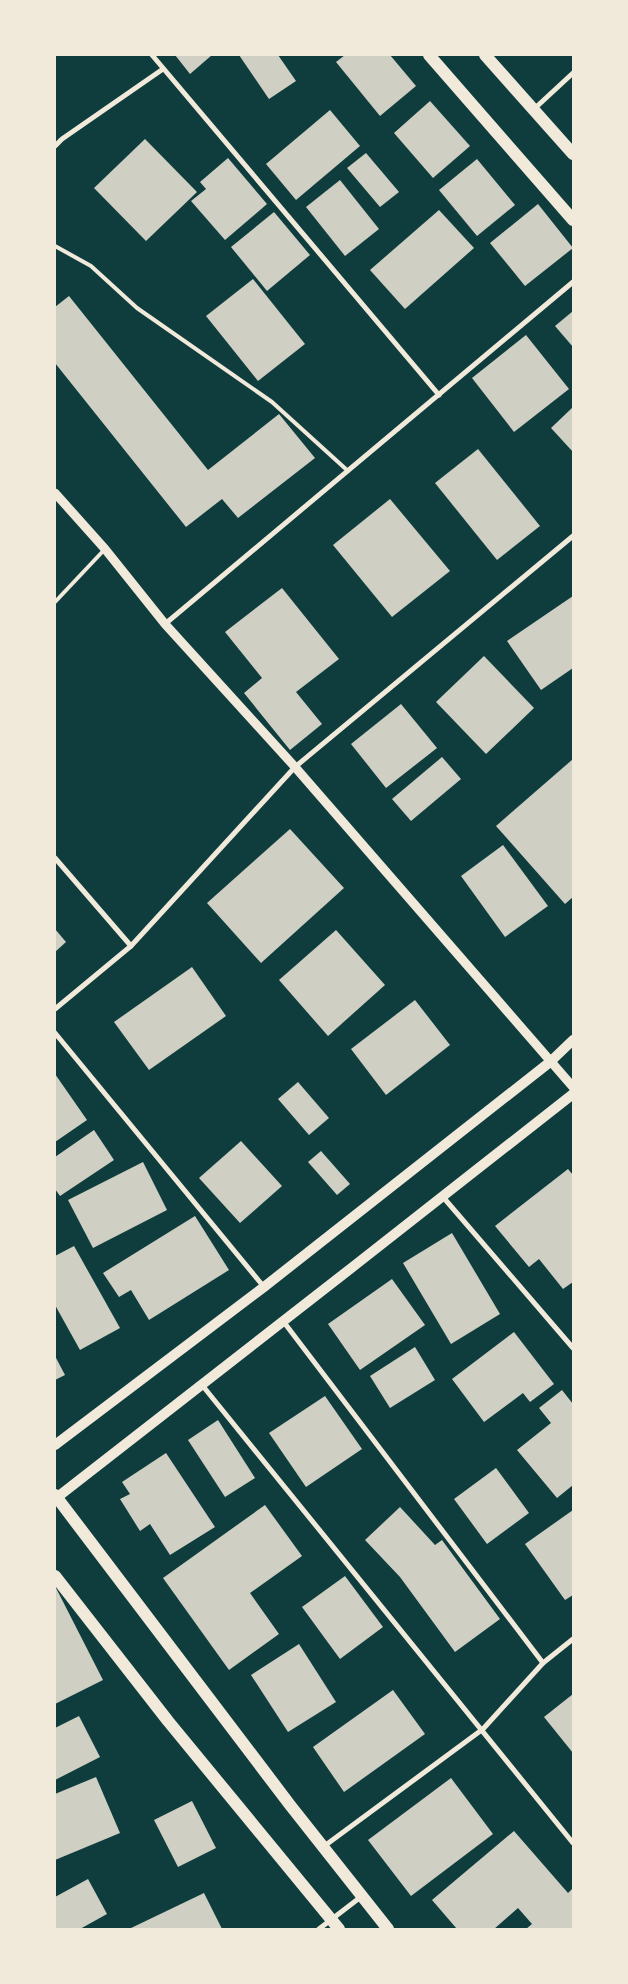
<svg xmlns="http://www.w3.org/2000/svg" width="628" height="1984" font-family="'IBM Plex Sans',sans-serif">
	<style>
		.building { fill: #cfcfc3 }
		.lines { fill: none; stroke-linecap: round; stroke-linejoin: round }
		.service { stroke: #f1e9da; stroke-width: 4 }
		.minor { stroke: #f1e9da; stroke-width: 5 }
		.tertiary { stroke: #f1e9da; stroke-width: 9 }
		.secondary { stroke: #f1e9da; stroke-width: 10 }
		.primary { stroke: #f1e9da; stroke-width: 12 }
	</style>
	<rect width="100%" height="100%" fill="#0f3d3e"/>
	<!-- building -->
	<g class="building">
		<path d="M175,55h37l-22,19z"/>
		<path d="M239,55h39l18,26 -27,18z"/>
		<path d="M345,55h45l26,31 -36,30 -44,-54z"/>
		<path d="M430,101l40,45 -37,32 -39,-45z"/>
		<path d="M330,110l30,36 -64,54 -30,-36z"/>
		<path d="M145,139l52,53 -51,49 -52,-53z"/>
		<path d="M366,153l33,39 -19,15 -33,-39z"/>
		<path d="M228,158l39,46 -42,36 -34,-39 15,-12 -6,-7z"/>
		<path d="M477,159l38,46 -38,31 -38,-46z"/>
		<path d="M340,180l39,49 -34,27 -39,-49z"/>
		<path d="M538,204l35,44 -48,38 -35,-43z"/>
		<path d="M439,210l35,38 -69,61 -35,-39z"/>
		<path d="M274,212l36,43 -43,36 -36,-44z"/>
		<path d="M253,279l52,65 -47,37 -52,-65z"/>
		<path d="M69,296l139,174 71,-56 36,44 -77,60 -16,-19 -36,28 -131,-164v-56z"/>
		<path d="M573,311v36l-18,-21z"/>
		<path d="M526,335l43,54 -55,43 -42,-54z"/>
		<path d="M573,407v45l-22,-24z"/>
		<path d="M478,449l62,77 -43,34 -62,-77z"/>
		<path d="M390,499l60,72 -58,46 -59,-72z"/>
		<path d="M282,588l57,71 -43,33 26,32 -32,26 -46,-57 18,-15 -37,-46z"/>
		<path d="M573,596v72l-32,22 -34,-49z"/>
		<path d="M484,656l50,52 -48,46 -50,-52z"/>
		<path d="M401,704l36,44 -51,40 -35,-44z"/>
		<path d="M442,757l19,22 -50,42 -19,-22z"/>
		<path d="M573,759v138l-8,7 -69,-78z"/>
		<path d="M290,829l54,59 -83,75 -54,-60z"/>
		<path d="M503,845l45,61 -43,31 -44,-61z"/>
		<path d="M55,929l11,13 -11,10z"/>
		<path d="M336,930l49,55 -57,51 -49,-56z"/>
		<path d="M192,967l34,49 -77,54 -35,-48z"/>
		<path d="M415,1000l35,45 -64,50 -35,-46z"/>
		<path d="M55,1074l32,46 -32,22z"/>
		<path d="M298,1082l31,36 -20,17 -31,-36z"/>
		<path d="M94,1130l20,30 -54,36 -5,-7v-32z"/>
		<path d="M241,1141l41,45 -42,37 -41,-45z"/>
		<path d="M321,1151l29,33 -13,11 -29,-33z"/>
		<path d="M143,1162l24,48 -74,38 -25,-48z"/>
		<path d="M568,1169l5,6v107l-10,7 -24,-30 -10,8 -34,-41z"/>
		<path d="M195,1216l34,54 -80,50 -18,-30 -12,7 -16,-24z"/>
		<path d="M452,1233l48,81 -49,30 -48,-81z"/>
		<path d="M74,1246l46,82 -40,22 -25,-45v-49z"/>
		<path d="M392,1279l33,46 -65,45 -32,-46z"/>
		<path d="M514,1332l40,52 -24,18 -7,-9 -39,29 -32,-43z"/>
		<path d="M415,1347l20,33 -45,28 -20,-32z"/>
		<path d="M55,1356l10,19 -10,5z"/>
		<path d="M562,1390l11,14v81l-16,13 -40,-48 34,-27 -12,-15z"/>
		<path d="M325,1396l37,53 -56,38 -37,-54z"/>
		<path d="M218,1420l37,58 -30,19 -37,-57z"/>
		<path d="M166,1453l49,74 -45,28 -20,-31 -10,7 -20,-32 10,-5 -8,-12z"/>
		<path d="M496,1468l33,45 -42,31 -33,-45z"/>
		<path d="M265,1505l37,51 -52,37 29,41 -50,36 -66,-92z"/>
		<path d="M400,1507l35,38 7,-5 58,79 -45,33 -55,-75 -35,-37z"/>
		<path d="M573,1510v85l-8,5 -40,-56z"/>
		<path d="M345,1576l38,51 -43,32 -38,-52z"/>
		<path d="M55,1586l48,94 -48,24z"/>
		<path d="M299,1644l37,58 -48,30 -37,-57z"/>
		<path d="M393,1690l32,44 -81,58 -31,-45z"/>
		<path d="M573,1694v59l-29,-36z"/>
		<path d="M79,1716l21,41 -45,23v-52z"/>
		<path d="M96,1777l24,56 -65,27v-66z"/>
		<path d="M451,1778l42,56 -82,62 -43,-56z"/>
		<path d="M192,1801l24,47 -38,19 -24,-47z"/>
		<path d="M514,1831l54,62 5,-5v41h-47l6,-5 -14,-16 -24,21h-37l-25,-29z"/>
		<path d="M88,1879l19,35 -27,15h-25v-32z"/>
		<path d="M204,1893l18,36h-93z"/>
	</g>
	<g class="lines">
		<!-- service -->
		<g class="service">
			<path d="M55,246l36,20 46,42 135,94 76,69"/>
			<path d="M55,602l50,-53"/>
		</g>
		<!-- minor -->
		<g class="minor">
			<path d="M152,55l287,340"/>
			<path d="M533,110l40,-37"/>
			<path d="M55,146l7,-7 101,-70"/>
			<path d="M165,624l408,-342"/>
			<path d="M55,858l76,88"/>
			<path d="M55,1009l76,-63 164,-179 278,-231"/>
			<path d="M55,1033l209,254"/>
			<path d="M443,1197l130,151"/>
			<path d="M283,1321l260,342"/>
			<path d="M202,1385l371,458"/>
			<path d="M323,1847l160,-118 60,-66 30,-24"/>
			<path d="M319,1929l43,-33"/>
		</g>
		<!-- tertiary -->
		<path class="tertiary" d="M55,493l50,56 60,75 130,143 278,320"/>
		<!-- secondary -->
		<g class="secondary">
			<path d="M55,1445l209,-158 286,-225 23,-22"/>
			<path d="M55,1499c173,-135 346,-269 518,-405"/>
		</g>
		<!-- primary -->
		<g class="primary">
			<path d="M429,55l144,165"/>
			<path d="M485,55l88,99"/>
			<path d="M55,1495l235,310 98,124"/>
			<path d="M55,1576l113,145 171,208"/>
		</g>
	</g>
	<!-- border -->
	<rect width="628" height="1984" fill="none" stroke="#f1e9da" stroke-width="112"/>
</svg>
